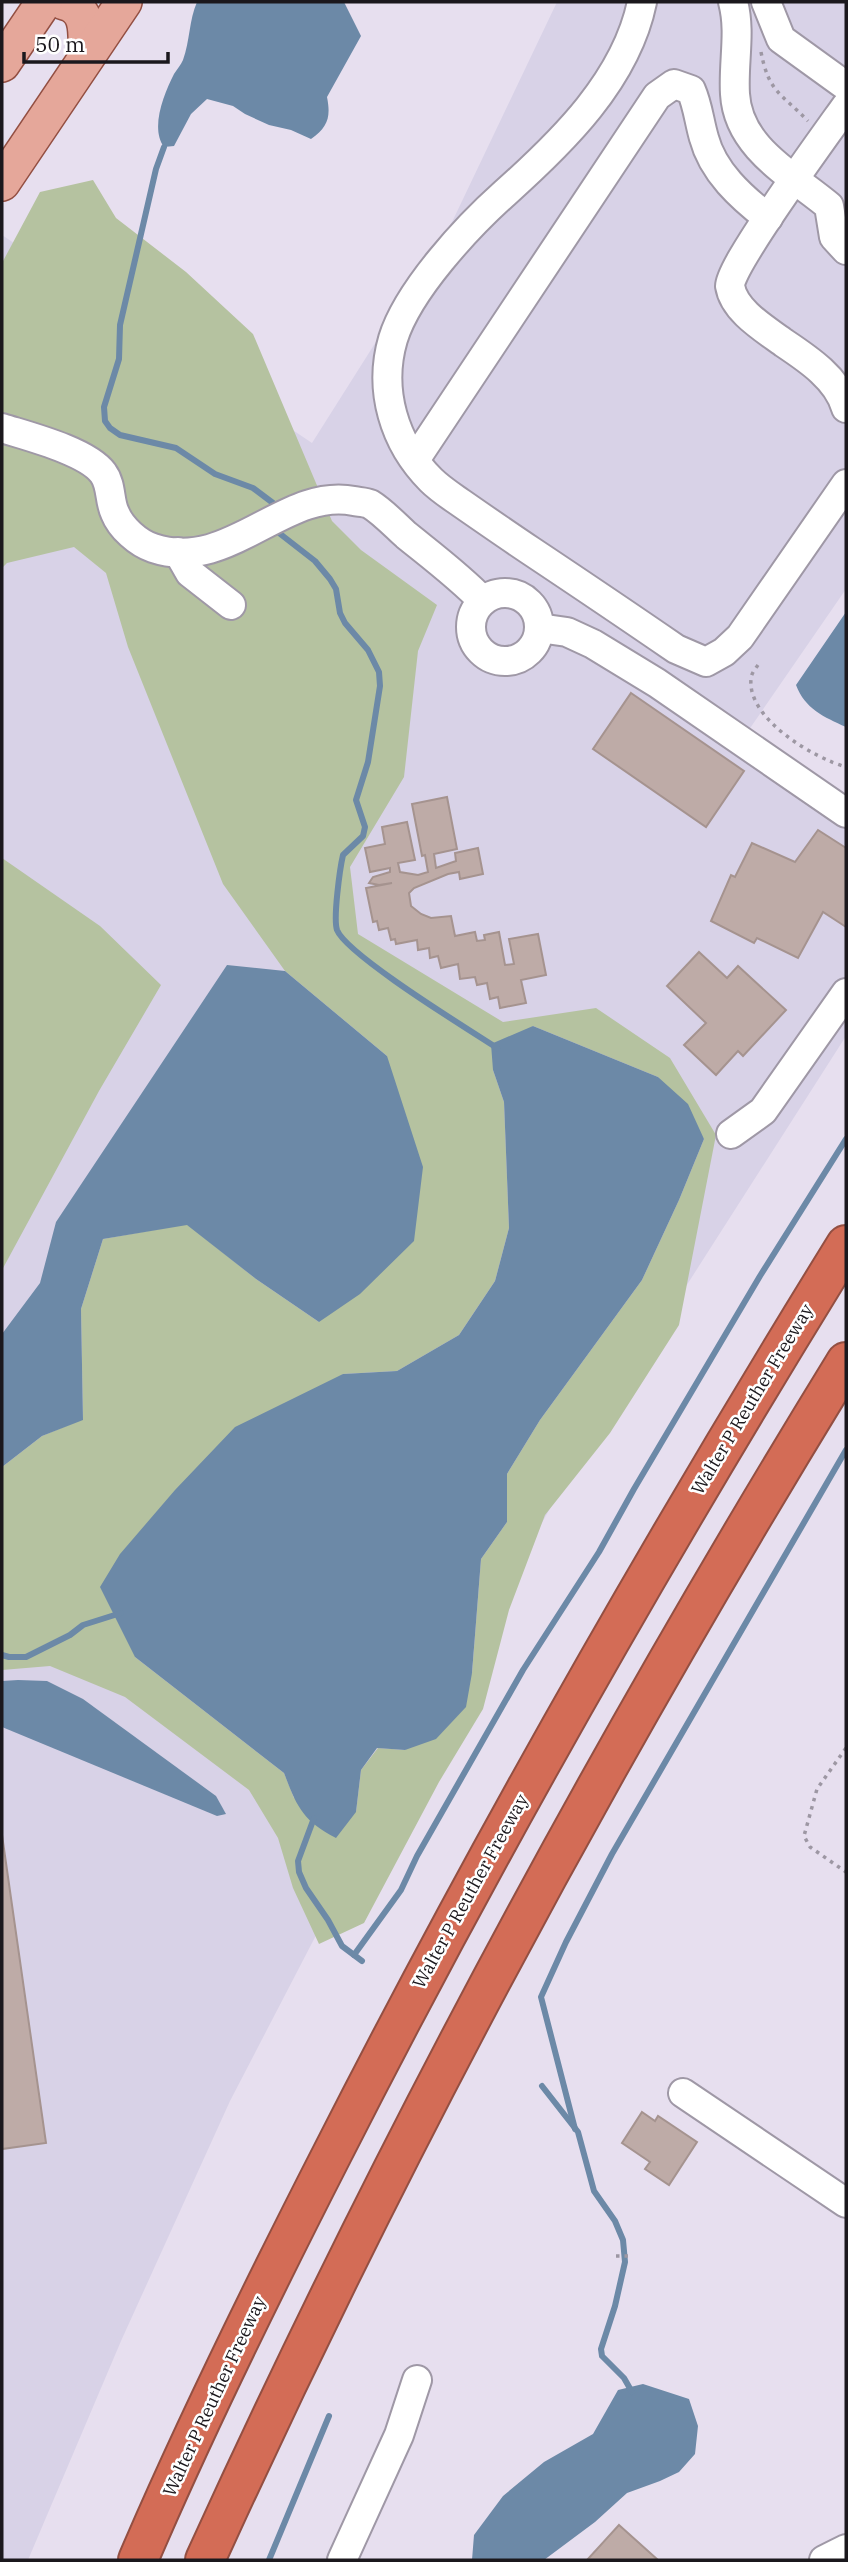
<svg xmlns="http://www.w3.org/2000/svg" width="848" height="2562" font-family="'IBM Plex Serif',serif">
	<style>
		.commercial { fill: #d8d2e7 }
		.green { fill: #b5c2a0; fill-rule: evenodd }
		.water { fill: #6c89a7 }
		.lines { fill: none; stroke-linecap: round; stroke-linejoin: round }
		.stream { stroke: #6c89a7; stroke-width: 6 }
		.building { fill: #beaba7; stroke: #a5938f; stroke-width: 2 }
		.minor-casing { stroke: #9f98a6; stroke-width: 32 }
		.major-casing { stroke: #934f42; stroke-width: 38 }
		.highway-casing { stroke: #934f42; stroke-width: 42 }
		.path { stroke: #9d97a3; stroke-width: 3.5; stroke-dasharray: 3.5 5; stroke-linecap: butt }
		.minor { stroke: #fff; stroke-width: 28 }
		.major { stroke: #e5a79a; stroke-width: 35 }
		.highway { stroke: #d36c56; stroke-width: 38 }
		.labels { text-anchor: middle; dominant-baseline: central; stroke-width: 5; stroke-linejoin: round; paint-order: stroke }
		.street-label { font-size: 18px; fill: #1b181d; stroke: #fff }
	</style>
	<rect width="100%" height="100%" fill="#e7dfef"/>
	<!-- commercial -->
	<path class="commercial" d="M557,2h289v587l-100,145 100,68v234l-257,402 -236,426 -123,237 -109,240 -93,219h-26v-2325l310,208 141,-223z"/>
	<!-- green -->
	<g class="green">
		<path d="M93,180l23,38 70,54 67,62 79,187 29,29 76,55 -19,46 -14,126 -54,90 8,67 145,88 93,-14 74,50 46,77 -37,190 -69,108 -65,82 -36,95 -26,99 -44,73 -75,141 -45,21 -26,-56 -15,-50 -29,-48 -124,-93 -75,-31 -48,4v-203l40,-31 41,-17 -2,-110 22,-70 84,-15 69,55 63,43 68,-266 -102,-85 -62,-87 -95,-237 -22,-74 -32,-26 -67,16 -5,5v-305l38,-71zM533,1026l125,51 46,62 -25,61 -37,80 -102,140 -33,54v48l-26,37 -9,114 -67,77 -27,-2 -17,22 -5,42 -62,-14 -10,-25 -149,-116 208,-283 54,-3 62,-36 36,-54 14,-53 -5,-126 -11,-32z"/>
		<path d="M2,858l98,68 61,59 -62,106 -97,179z"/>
	</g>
	<!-- water -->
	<g class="water">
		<path d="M197,2h147l17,34 -34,61c4,20 1,30 -16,42l-20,-9 -22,-5 -24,-11 -12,-8 -26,-7 -16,15 -17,32 -10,1c-14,-19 0,-53 10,-73 3,-5 7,-9 9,-14 7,-19 6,-40 14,-58z"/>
		<path d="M846,612v115c-22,-10 -41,-18 -50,-42z"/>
		<path d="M227,965l58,6 102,85 36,111 -9,74 -54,53 -41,28 -63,-43 -69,-54 -84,14 -22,70 2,111 -41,16 -40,31v-133l38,-51 16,-61z"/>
		<path d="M533,1026l125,51 30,27 16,35 -25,61 -37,80 -102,140 -33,54v48l-26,37 -9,114 -6,34 -30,32 -31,11 -28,-2 -16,22 -5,42 -20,26c-33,-17 -39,-31 -52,-65l-149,-116 -35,-70 20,-33 55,-64 60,-63 108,-53 54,-3 62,-36 36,-54 14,-53 -5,-126 -11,-32 -2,-26z"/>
		<path d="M18,1680l29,1 36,18 133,97 10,18 -9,2 -215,-89v-46z"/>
		<path d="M643,2384l46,15 9,27 -3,28 -16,18 -19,9 -33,12 -32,29 -51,38h-72l2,-25 29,-39 41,-34 49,-28 25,-44z"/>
	</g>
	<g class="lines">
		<!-- stream -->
		<g class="stream">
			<path d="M164,147l-8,22 -36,156 -1,34 -15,48 1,14 5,7 10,7 56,13 39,26 38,14 20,15 4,7"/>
			<path d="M278,524l1,9 36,28 15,18 6,10 4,24 5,10 23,27 11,22 1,14 -12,76 -12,38 9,27 -2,9 -20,19c-3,13 -10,63 -6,75 10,25 131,99 160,118"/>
			<path d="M2,1655l7,2h17l44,-22 13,-10 38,-12"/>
			<path d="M314,1818l-16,43 1,11 7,16 22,32 14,26 20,15"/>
			<path d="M354,1955l47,-65 16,-34 106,-186 76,-118 35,-63 126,-213 86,-137"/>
			<path d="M542,2086l36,46 16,59 21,30 8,19 2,22 -10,44 -14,43 1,7 22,22 8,14"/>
			<path d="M575,2129l-34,-132 25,-55 46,-88 234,-404"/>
			<path d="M269,2560l60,-144"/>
		</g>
	</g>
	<!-- building -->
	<g class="building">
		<path d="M631,693l113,78 -38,56 -113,-78z"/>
		<path d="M447,797l10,52 -23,5 2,14 20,-7 -1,-8 23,-5 5,26 -23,5 -1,-7 -11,2 -34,14 -5,5 2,13 10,8 10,4 20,-2 4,20 20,-4 2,9 8,-1 -1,-5 15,-3 6,33 9,-1 -5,-25 29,-5 8,41 -25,5 5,23 -26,5 -2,-11 -8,2 -3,-16 -10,2 -2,-8 -15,2 -2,-15 -17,4 -3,-12 -8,2 -1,-10 -11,2 -1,-10 -21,4 -1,-5 -4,1 -3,-12 -9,2 -2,-9 -4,1 -7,-34 26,-5 -13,2 -10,-2 4,-6 17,-5v-4l-20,4 -5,-24 20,-4 -3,-17 25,-5 8,38 -17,3 2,9 18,3 10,-3 -3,-17 -3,1 -10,-52z"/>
		<path d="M818,830l28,18v79l-23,-15 -25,46 -41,-20 -3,5 -43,-22 20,-46 4,2 17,-34 43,19z"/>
		<path d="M699,952l28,26 11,-12 48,44 -43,46 -5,-5 -22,24 -32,-30 22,-22 -39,-37z"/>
		<path d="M2,1835l44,308 -44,6z"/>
		<path d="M642,2112l13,9 3,-5 39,26 -28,43 -24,-16 5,-7 -28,-19z"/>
		<path d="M619,2525l39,35h-71z"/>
	</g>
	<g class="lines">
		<defs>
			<g id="minor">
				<path d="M642,2c-16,78 -80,140 -137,191 -37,33 -97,97 -112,146 -15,51 1,104 38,141 9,9 20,16 30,23 23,16 46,32 70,48 48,32 97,65 145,98l30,13 18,-10 16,-15 106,-153"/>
				<path d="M733,2c8,30 0,60 2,92 3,54 57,81 94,112l5,31 12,13"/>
				<path d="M766,2l15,37 65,47"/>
				<path d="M846,106c-17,24 -118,162 -116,180 4,25 35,43 54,57 24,16 54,36 62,65"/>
				<path d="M2,428c25,8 85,23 101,45 9,12 6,28 12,40 6,15 23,30 38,35 76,26 131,-61 201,-47 5,1 11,1 16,3 13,8 25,21 36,31 26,21 54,42 77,66"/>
				<path d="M415,460l242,-364 17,-12 17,6c7,16 8,31 13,48 9,34 37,59 64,80"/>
				<path d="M178,552l12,21 41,32"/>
				<circle cx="505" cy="627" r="34"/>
				<path d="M539,628l28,4 26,12 64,39 189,130"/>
				<path d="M731,1134l32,-23 83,-118"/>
				<path d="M683,2093l163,110"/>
				<path d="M342,2560l57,-125 18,-55"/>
				<path d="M824,2560l22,-11"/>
			</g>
			<g id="major">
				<path d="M64,2c26,6 22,33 22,54"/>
				<path d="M2,64l42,-62"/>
				<path d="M2,183l122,-181"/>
			</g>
			<g id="highway">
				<path d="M138,2560c59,-138 126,-273 194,-406 158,-311 331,-613 514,-909"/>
				<path d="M205,2560c188,-413 403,-811 641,-1198"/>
			</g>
		</defs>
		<!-- minor casing -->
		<use href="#minor" class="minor-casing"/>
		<!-- major casing -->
		<use href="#major" class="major-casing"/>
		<!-- highway casing -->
		<use href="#highway" class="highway-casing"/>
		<!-- path -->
		<g class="path">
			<path d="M761,52c8,41 20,41 47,69"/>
			<path d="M758,665c-3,4 -7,9 -7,14 -4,40 63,79 95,88"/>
			<path d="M846,1748l-29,41 -13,47 6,11 36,25"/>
			<path d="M616,2256h17"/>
		</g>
		<!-- minor -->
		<use href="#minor" class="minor"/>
		<!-- major -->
		<use href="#major" class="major"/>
		<!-- highway -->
		<use href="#highway" class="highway"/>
	</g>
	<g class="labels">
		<!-- street labels -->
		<g class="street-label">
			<text transform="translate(752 1399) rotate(-59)">Walter P Reuther Freeway</text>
			<text transform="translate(470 1891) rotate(-61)">Walter P Reuther Freeway</text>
			<text transform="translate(214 2396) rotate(-65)">Walter P Reuther Freeway</text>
		</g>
	</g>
	<!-- border -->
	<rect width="848" height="2562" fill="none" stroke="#1b181d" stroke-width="7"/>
	<!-- scale -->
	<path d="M24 52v10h144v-10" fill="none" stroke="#1b181d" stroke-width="3.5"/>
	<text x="35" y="52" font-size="21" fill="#1b181d" stroke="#ffffff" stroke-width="5" paint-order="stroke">50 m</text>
</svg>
